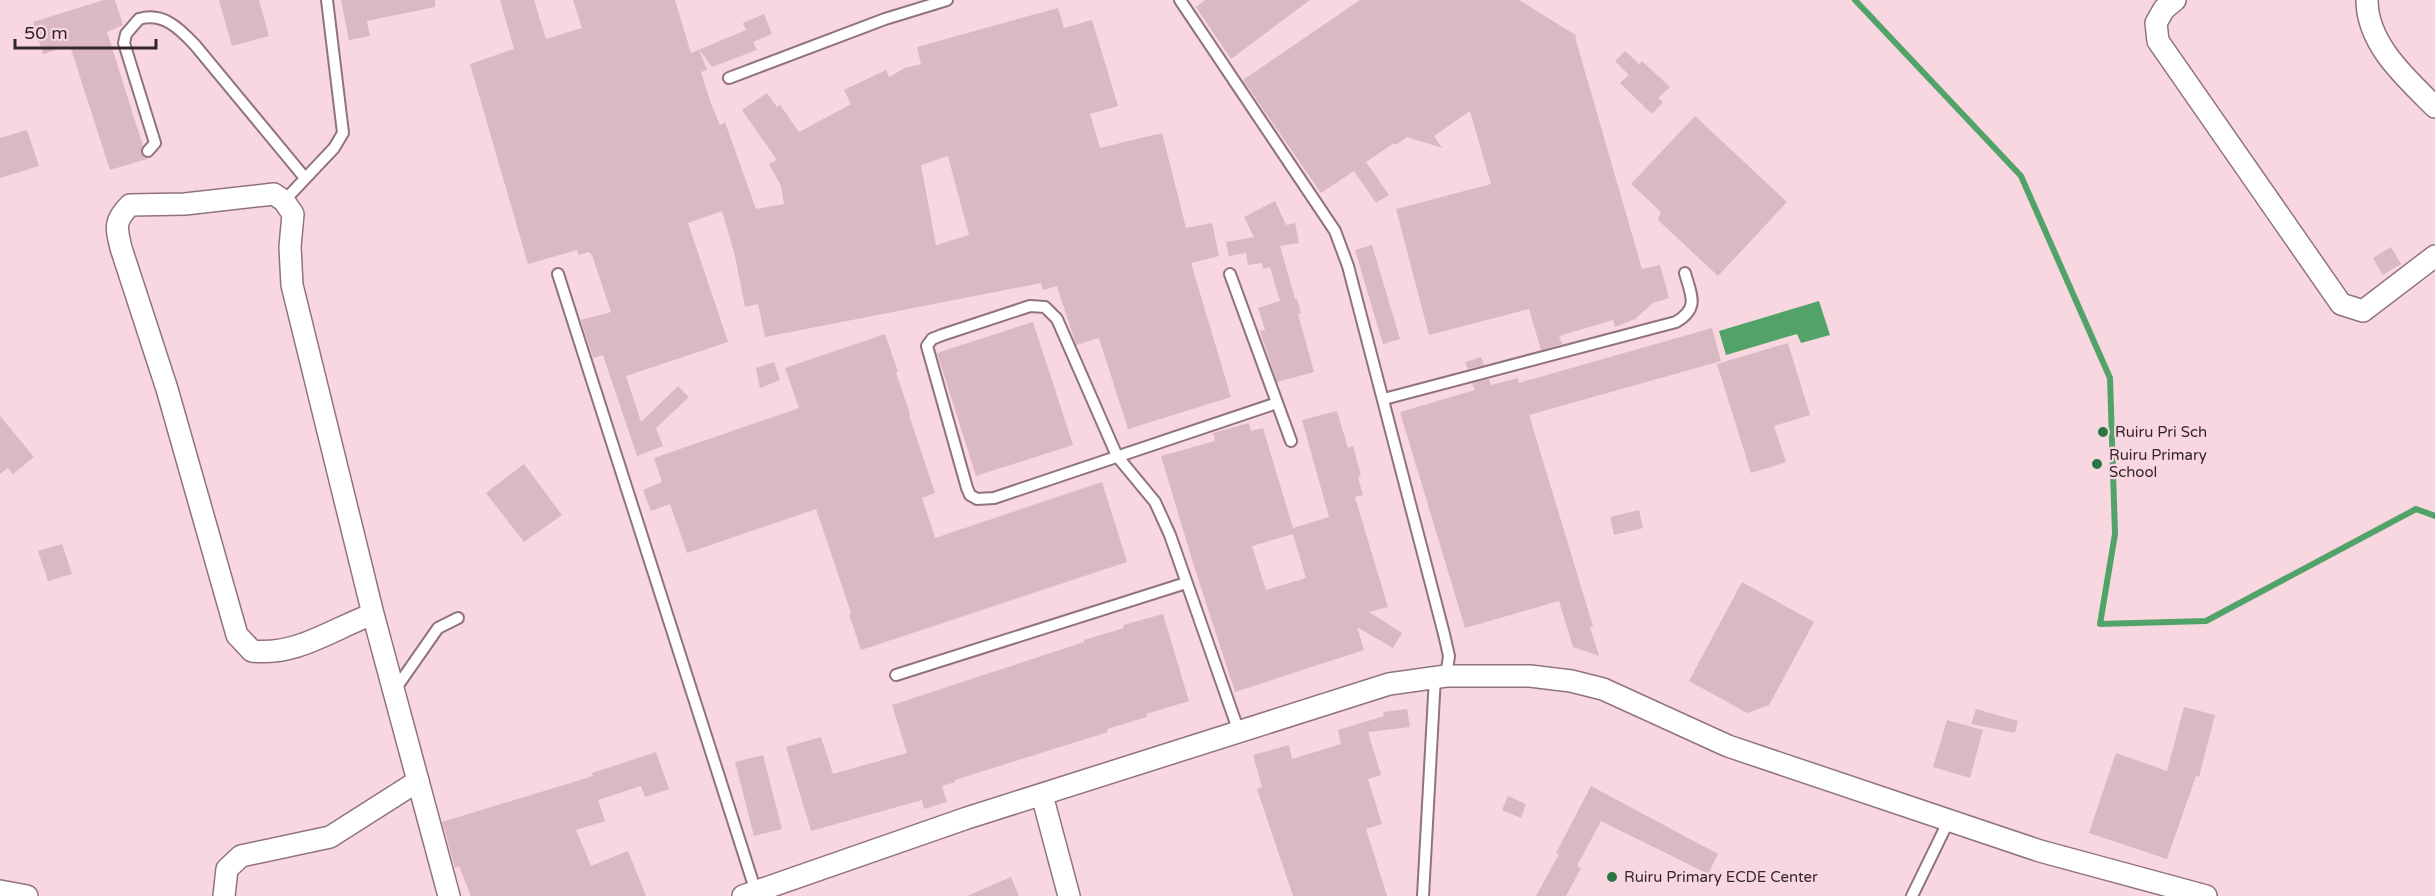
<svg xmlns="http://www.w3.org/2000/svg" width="2435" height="896" font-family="'Varela Round',sans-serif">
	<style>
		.water { fill: #51a36a }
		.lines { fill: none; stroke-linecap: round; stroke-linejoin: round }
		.stream { stroke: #51a36a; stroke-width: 6 }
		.building { fill: #dab9c2; fill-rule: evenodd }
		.service-casing { stroke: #90737b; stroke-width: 14 }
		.minor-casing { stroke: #90737b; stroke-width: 24 }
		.service { stroke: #fff; stroke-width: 10 }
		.minor { stroke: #fff; stroke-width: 21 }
		.poi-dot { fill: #2a7644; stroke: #f9d7e0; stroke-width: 2 }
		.labels { text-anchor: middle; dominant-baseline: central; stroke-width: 4.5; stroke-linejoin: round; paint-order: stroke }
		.poi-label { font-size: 15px; fill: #34272b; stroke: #f9d7e0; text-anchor: start }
	</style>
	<rect width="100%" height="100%" fill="#f9d7e0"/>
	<!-- water -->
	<path class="water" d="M1819,301l11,34 -29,8 -4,-9 -71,21 -7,-24z"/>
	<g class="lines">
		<!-- stream -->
		<path class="stream" d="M1855,0l166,176 89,202 5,156 -15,90 106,-3 210,-112 19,7"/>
	</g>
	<!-- building -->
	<g class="building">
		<path d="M104,0h11l8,25 -16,7 36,114 -2,7 6,6 -37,11 -40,-124 -27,8 -10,-32z"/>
		<path d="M219,0h40l10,36 -37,10z"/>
		<path d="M341,0h94v7l-68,14 3,15 -21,4z"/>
		<path d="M500,0h34l12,39 36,-11 -9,-28h102l16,53 55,-23 -3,-7 21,-9 8,20 -19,8 4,8 -45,17 -13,-18 8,21 -6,2 9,29 10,24 5,-3 31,87 28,-5 -3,-18 -12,-22 8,-4 -35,-50 25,-17 10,14 3,-2 19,27 52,-28 -7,-14 42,-20 3,7 16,-9 16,-4 -4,-17 141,-39 6,20 28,-8 26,86 -28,8 10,34 62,-15 24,95 26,-5 7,33 -28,7 40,134 -103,32 -29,-91 -23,7 -19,-59 -14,4 -2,-7 -276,54 -7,-33 -13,3 -10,-51 -13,-45 -34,12 40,119 -102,34 15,46 37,-36 11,11 -33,31 7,18 -26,10 -34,-101 -10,3 -12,-38 30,-8 -19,-57 -3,-3 -11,3 -1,-5 -49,14 -58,-200 44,-15zM948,156l21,79 -33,10 -15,-80z"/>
		<path d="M1205,0h105l-79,59 -35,-52z"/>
		<path d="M1360,0h159l58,36 -2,1 67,232 18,-4 9,33 -16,5 -18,16 -20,8 -2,-7 -54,16 3,8 -21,6 -12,-41 -100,26 -33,-126 95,-25 -21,-73 -36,25 8,12 -35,-11 -11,8 -2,-2 -28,19 23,33 -13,8 -22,-32 -33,22 -78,-113z"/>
		<path d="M1625,51l14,13 3,-3 28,26 -12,11 5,4 -11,12 -32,-31 9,-8 -14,-14z"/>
		<path d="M1695,116l92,86 -69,74 -60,-56 3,-8 -30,-28z"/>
		<path d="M27,130l12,36 -39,12v-40z"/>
		<path d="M1275,201l11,24 9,-2 4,20 -19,3 15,53h2l4,14 -3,1 16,58 -37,10 -17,-51 5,-1 -7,-22 22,-7 -10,-34 -7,2 -1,-6 -14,2 -2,-12 -17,3 -3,-14 28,-5 -10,-20z"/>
		<path d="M1372,245l28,94 -17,5 -28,-94z"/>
		<path d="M2391,247l10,17 -18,11 -10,-17z"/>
		<path d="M1033,322l40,123 -97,31 -39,-123z"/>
		<path d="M1712,328l9,33 -192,54 64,211 -3,1 9,29 -26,-9 -14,-46 -94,27 -65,-216 75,-22 -3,-7 17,-4 2,6 27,-7 1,5z"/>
		<path d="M885,334l13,38 -2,1 14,41 -1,1 26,78 -13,5 13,40 167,-56 25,80 -266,88 -12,-36 2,-1 -35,-104 -129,44 -17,-49 -19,7 -8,-21 19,-8 -8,-24 145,-50 -14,-40z"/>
		<path d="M1788,343l22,72 -36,11 12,36 -35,11 -34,-109z"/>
		<path d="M1481,357l3,8 -16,4 -3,-7z"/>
		<path d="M774,362l6,18 -20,8 -4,-20z"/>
		<path d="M1337,411l11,37 5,-2 8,30 -3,1 5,18 -8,2 33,110 -19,5 33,21 -9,15 -36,-21 7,23 -129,42 -41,-126 -33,-110 54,-15 -2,-8 36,-10 2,8 12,-3 30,100 36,-11 -27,-97zM1293,534l13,44 -40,12 -14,-44z"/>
		<path d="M0,416l34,41 -21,17 -5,-6 -8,6z"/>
		<path d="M524,464l38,51 -38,27 -38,-49z"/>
		<path d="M1639,510l4,18 -29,7 -4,-18z"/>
		<path d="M62,544l10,30 -24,7 -10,-30z"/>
		<path d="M1742,582l72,40 -45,83 -22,8 -58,-32z"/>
		<path d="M1163,614l26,87 -43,13 1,3 -40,12 1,3 -153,48v2l-13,4 5,16 -23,7 -2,-9 -111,31 -25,-84 35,-10 12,37 74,-21 -15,-48 192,-63v-2l40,-12 -1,-3z"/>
		<path d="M2184,707l31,8 -16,62 -3,-1 -29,83 -78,-26 27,-80 51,18z"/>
		<path d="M1407,709l3,18 -42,5 13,43 -13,4 14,45 -16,5 21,67h-94l-36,-107 5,-2 -9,-32 36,-10 3,14 49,-15 -3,-14 46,-14 -1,-4z"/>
		<path d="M1976,709l42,12 -3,12 -44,-9z"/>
		<path d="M1947,720l36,10 -13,48 -37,-11z"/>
		<path d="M656,752l13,37 -24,8 -4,-11 -43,14 7,21 -29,9 15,36 37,-15 18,45h-175l-12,-30 -4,2 -13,-46 151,-46 -1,-3z"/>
		<path d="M763,755l19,74 -28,7 -19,-74z"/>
		<path d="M1591,786l127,68 -10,20 -107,-53 -24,45 4,2 -15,28h-30l23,-42 -3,-1z"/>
		<path d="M1508,796l18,8 -5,14 -19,-8z"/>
		<path d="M1011,877l8,19h-52z"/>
	</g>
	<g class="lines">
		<defs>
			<g id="service">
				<path d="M1180,0l155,231 13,35 96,368 5,22 -3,20"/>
				<path d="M729,78l156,-59 62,-19"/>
				<path d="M148,151l7,-8 -31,-100 2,-9 13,-15c24,-7 40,9 56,26l110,133"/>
				<path d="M284,201l50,-53 9,-15 -16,-133"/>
				<path d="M558,274l198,618"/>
				<path d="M1230,274l61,167"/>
				<path d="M1384,399l292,-77c24,-14 15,-27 9,-49"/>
				<path d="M896,675l290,-92"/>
				<path d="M394,691l44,-63 20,-10"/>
				<path d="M1239,732l-69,-197 -15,-33 -38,-46 -60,-137 -12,-12 -15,-1 -88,29 -10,4 -5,7 40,142 3,7 7,4 17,-1 283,-95"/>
				<path d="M1423,896l12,-219"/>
				<path d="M1912,896l37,-76"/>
			</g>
			<g id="minor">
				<path d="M2175,0l-11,9 -8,14 2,18 183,263 22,7 72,-55"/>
				<path d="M2367,0c0,44 39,78 68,107"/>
				<path d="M373,614c-41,15 -76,42 -121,37l-15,-16 -70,-246 -46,-141c-5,-21 -7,-27 9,-43l55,-1 89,-10 10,7 9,13 -3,33 2,38 81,329 76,282"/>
				<path d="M1042,795l27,101"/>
				<path d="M0,891l27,5"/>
				<path d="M224,896l3,-27 14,-13 89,-19 88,-56"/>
				<path d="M743,896l224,-78 422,-134 57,-8h84l41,5 32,8 125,57 312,105 166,45"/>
			</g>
		</defs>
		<!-- service casing -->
		<use href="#service" class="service-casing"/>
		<!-- minor casing -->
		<use href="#minor" class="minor-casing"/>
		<!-- service -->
		<use href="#service" class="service"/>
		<!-- minor -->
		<use href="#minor" class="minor"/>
	</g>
	<!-- markers -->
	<g class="poi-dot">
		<circle cx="2103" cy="432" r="6"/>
		<circle cx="2097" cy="464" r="6"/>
		<circle cx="1612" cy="877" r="6"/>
	</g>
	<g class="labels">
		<!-- poi labels -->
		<g class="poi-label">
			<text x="2115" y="432">Ruiru Pri Sch</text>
			<text x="2109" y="455">Ruiru Primary<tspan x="2109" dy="17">School</tspan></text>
			<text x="1624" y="877">Ruiru Primary ECDE Center</text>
		</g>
	</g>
	<!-- scale -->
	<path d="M15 39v9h141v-9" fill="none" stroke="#34272b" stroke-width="3"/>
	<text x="24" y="39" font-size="18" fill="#34272b" stroke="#f9d7e0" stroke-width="4.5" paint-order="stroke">50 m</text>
</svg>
